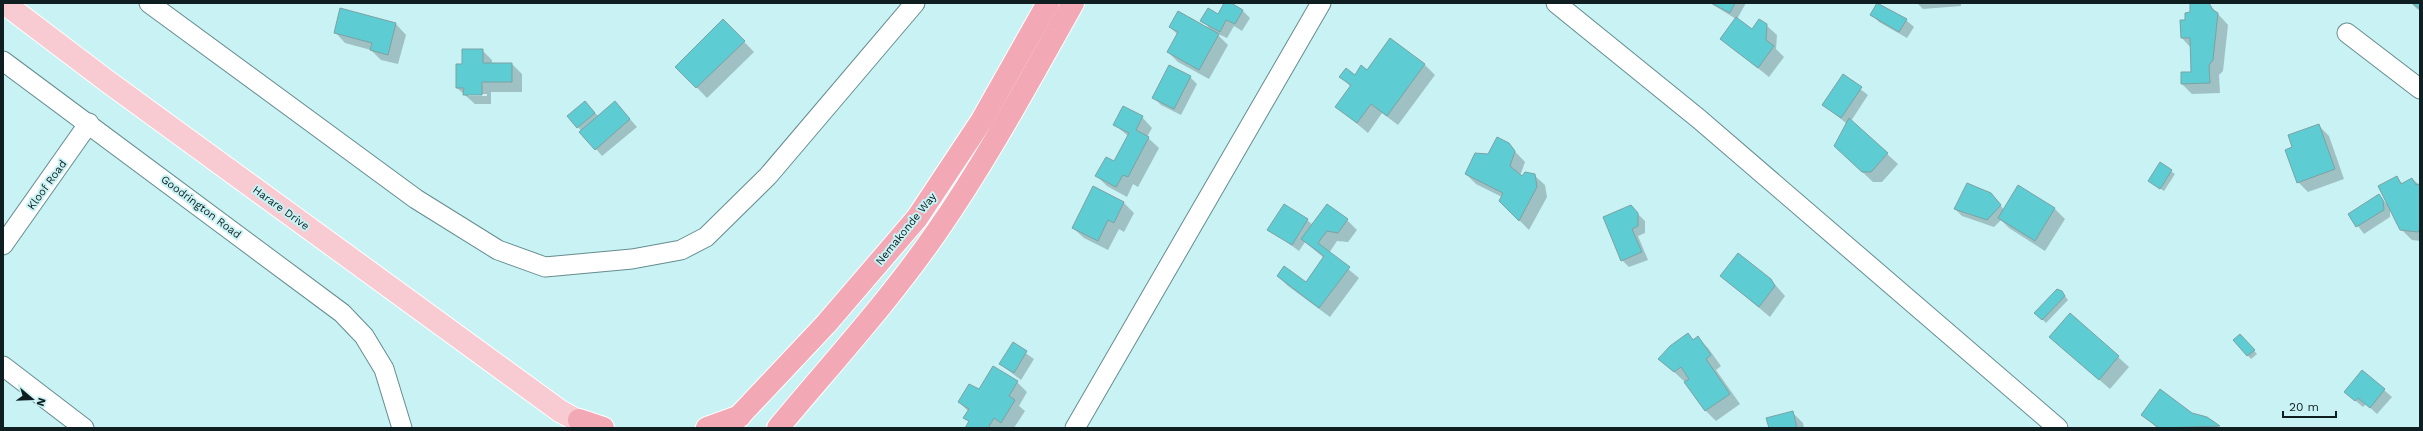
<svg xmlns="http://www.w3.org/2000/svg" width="2423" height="431" font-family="'Work Sans',sans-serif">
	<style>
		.shadow { fill: #0003; fill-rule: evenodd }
		.building { fill: #5eccd3; stroke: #7ba2a4 }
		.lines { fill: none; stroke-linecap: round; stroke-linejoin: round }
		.street-casing { stroke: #668c8f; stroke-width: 21 }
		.primary-casing { stroke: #fff; stroke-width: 24 }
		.highway-casing { stroke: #fff; stroke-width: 24 }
		.street { stroke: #fff; stroke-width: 19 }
		.primary { stroke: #f8cbd3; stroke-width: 22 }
		.highway { stroke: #f3a9b5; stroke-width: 22 }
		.labels { text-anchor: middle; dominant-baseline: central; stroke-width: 4; stroke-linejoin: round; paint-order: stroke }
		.street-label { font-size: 11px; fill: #0f1e20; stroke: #c8f2f4 }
	</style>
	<rect width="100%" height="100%" fill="#c8f2f4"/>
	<!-- shadow -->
	<g class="shadow">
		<path d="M1225,3l18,8 7,7 -8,13 -8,-5 -7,12 -11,-5 12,12 -19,34 -31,-17 -10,-10 10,-17 -8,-8 40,2 -8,-9 16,-5z"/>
		<path d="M1710,3h36l-9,16 15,11 14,-5 11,10 -1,14 8,8 -15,20 -48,-38 15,-20z"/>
		<path d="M1878,3l28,17 8,7 -7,11 -28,-16 -7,-7z"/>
		<path d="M1917,3h44v3l-38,3z"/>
		<path d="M2411,3h9v8l-4,-3z"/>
		<path d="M2209,4l19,21 -5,46 -4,4 1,18 -28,1 -10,-10 10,-11 -1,-25 -9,-10 4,-17 5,-8z"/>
		<path d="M341,10l55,14 10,11 -8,29 -17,-4 -10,-10 -26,-7 -10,-11z"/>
		<path d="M723,20l31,32 -47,46 -30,-31z"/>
		<path d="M482,50l10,10v4h20l10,10v18h-31v12h-16l-18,-16 6,-23zM467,94h20v2h-18z"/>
		<path d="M1424,64l11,11 -37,50 -16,-12 -14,20 -31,-26 14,-20 -10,-10z"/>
		<path d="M1843,76l25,19 -17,26 47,43 -16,18h-9l-38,-36 12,-22 -24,-20z"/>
		<path d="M1190,77l7,7 -16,31 -20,-10 -7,-7z"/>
		<path d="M585,102l14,15 23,-7 15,17 -35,29 -24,-29z"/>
		<path d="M1142,117l10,11 -5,9 12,11 -21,39 -5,-3 -6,13 -20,-11 -10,-10 17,-14 14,-26 -14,-12z"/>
		<path d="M2318,125l11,11 15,43 -36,13 -10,-10 -5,-34z"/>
		<path d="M1508,144l17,18 -5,14 2,2 12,-3 11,10 2,12 -18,33 -29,-29 2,-4 -26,-13 -10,-10 22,-19z"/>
		<path d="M2160,164l15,10 -11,17 -11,-7z"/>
		<path d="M2396,177l7,7 9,-5 8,6v56l-8,-1 -11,-11 -11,-22v10l-26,17 -15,-20 30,-18 8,8z"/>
		<path d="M2019,187l36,22 10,10 -20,32 -36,-23 -8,-8 -7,7 -32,-11 -7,-7 43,-7 6,8z"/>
		<path d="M1093,188l31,15 10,10 -10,19 -5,-3 -11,21 -24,-12 -11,-10z"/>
		<path d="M1630,206l15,15v12l-7,3 10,24 -19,7 -7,-7z"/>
		<path d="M1307,220l6,5 34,-5 10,10 -9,12 -11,-1 -8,12 30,25 -29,39 -42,-31 -10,-10 28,7 18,-25 -19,-16 -6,9 -30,-22z"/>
		<path d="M1721,276l50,4 14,16 -15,21z"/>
		<path d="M2062,292l6,8 -22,23 -10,-10z"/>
		<path d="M2071,314l58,53 -19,22 -49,-42z"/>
		<path d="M1688,334l6,6 4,-2 10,10 13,18 -5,4 24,34 -24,17 -10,-10 -21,-29 -25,-23z"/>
		<path d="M2240,335l17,19 -6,5 -17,-19z"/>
		<path d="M1013,344l21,15 -13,21 -21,-16z"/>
		<path d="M2362,371l30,26 -15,17 -11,-10 -3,3 -18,-15z"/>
		<path d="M1017,382l10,10 -8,14 6,5 -11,17h-48l4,-5 -6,-5 4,-7 -9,-9z"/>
		<path d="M1792,412l11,11 1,5h-34z"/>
		<path d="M2142,414h49l16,4 13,10h-63z"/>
	</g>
	<!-- building -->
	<g class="building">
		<path d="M1224,3h7l12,7 -8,14 -9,-4 -6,12 -20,-11 8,-13 10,6z"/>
		<path d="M1711,3h24l-5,10z"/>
		<path d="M1877,3l30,16 -8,13 -29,-17z"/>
		<path d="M2190,3h19l4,7 5,3 -5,47 -4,5 1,18 -29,1v-12h10l-1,-34h-9l-1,-18h5v-7l5,-1z"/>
		<path d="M2412,3h8v6z"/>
		<path d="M340,8l56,15 -8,32 -18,-5 2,-7 -38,-10z"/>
		<path d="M1178,11l41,23 -20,36 -32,-18 11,-20 -9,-5z"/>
		<path d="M1736,17l16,12 7,-10 8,5 -1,16 8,6 -16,22 -38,-29z"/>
		<path d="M723,19l22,22 -49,47 -21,-21z"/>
		<path d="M1390,38l35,26 -38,52 -16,-12 -14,19 -22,-16 16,-22 -12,-8 7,-9 9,7 6,-10 6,5z"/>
		<path d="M462,49h21v14h29v19h-30v13h-19l1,-7h-8v-24h6z"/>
		<path d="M1169,65l22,11 -17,33 -22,-11z"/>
		<path d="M1843,74l19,13 -21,31 -19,-13z"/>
		<path d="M585,101l10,12 -18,15 -10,-12z"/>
		<path d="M615,101l15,18 -35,31 -16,-18z"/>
		<path d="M1123,106l20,10 -7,14 13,7 -21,40 -5,-2 -7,12 -21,-11 11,-19 8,4 15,-28 -16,-8z"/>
		<path d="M1849,118l39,35 -17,19h-9l-28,-26z"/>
		<path d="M2319,124l16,45 -38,14 -12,-33 7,-3 -4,-12z"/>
		<path d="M1497,137l12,6 6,8 -5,15 12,10 3,-4 10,2 2,13 -18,34 -20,-20 4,-8 -38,-19 10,-21 13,1z"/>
		<path d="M2160,162l12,8 -12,19 -12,-8z"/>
		<path d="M2397,176l4,8 11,-6 4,7 4,-1v45l-2,3 -18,-2 -22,-44z"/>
		<path d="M1967,183l24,10 10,12 -14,15 -33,-11z"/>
		<path d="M2018,185l37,23 -20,33 -37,-23z"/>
		<path d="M1093,186l31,16 -10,21 -6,-3 -10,21 -26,-13z"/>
		<path d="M2379,194l4,6 1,10 -28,17 -8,-13z"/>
		<path d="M1284,204l24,15 -16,26 -25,-15z"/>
		<path d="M1327,204l21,15 -10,14 -11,-2 -9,12 32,24 -31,41 -42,-32 7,-10 22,16 18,-26 -23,-17z"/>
		<path d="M1631,205l7,8v13l-6,3 10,23 -21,9 -18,-44z"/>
		<path d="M1738,253l33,26 4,7 -16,21 -39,-31z"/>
		<path d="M2057,289l5,2 3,5 -23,24 -8,-7z"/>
		<path d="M2070,313l49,43 -20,24 -50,-43z"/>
		<path d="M1688,333l5,7 5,-4 13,19 -5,4 24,35 -25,17 -21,-29 5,-3 -8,-12 -7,5 -16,-13 12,-13z"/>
		<path d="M2240,334l15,16 -8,6 -14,-16z"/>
		<path d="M1013,342l14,9 -13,22 -15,-9z"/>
		<path d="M993,366l25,15 -9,15 6,4 -14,23 -7,-5 -6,10h-23l4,-7 -6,-3 6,-9 -11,-7 11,-18 10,5z"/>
		<path d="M2362,370l23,19 -15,19 -12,-10 -3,3 -11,-9z"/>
		<path d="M2160,389l32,24 15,4 13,9 -61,2 -18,-13z"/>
		<path d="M1793,411l4,17h-28l-3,-10z"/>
	</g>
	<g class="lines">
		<defs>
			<g id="street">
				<path d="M149,3l267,196 82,51 47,17 87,-8 49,-9 25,-13 62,-61 147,-173"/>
				<path d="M1556,3l143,116 359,309"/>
				<path d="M2347,33l73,56"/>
				<path d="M3,61l339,252 22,23 20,33 18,59"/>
				<path d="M3,245l86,-122"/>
				<path d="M3,366l81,62"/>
				<path d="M1075,428l246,-425"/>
			</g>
			<path id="primary" d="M4,3l103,78 453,330 31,17"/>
			<g id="highway">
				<path d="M579,420l24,8"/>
				<path d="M707,428l33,-12"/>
				<path d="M728,428l98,-104 91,-106 65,-98 66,-117"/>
				<path d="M778,428c54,-65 112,-128 160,-198 50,-72 92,-151 135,-227"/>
			</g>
		</defs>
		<!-- street casing -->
		<use href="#street" class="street-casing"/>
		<!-- primary casing -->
		<use href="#primary" class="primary-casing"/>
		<!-- highway casing -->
		<use href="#highway" class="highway-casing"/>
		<!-- street -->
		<use href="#street" class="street"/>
		<!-- primary -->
		<use href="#primary" class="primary"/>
		<!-- highway -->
		<use href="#highway" class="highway"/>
	</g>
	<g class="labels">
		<!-- street labels -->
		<g class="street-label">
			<text transform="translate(47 185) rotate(-54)">Kloof Road</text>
			<text transform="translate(201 207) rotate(37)">Goodrington Road</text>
			<text transform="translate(281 208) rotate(36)">Harare Drive</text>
			<text transform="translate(906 229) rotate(-51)">Nemakonde Way</text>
		</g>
	</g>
	<!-- border -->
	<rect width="2423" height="431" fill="none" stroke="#0f1e20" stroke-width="8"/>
	<!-- north arrow -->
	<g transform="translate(32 399) rotate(109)" stroke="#c8f2f4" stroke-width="3" paint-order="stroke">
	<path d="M0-3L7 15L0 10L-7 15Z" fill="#0f1e20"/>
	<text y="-6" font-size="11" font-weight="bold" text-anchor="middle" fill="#0f1e20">N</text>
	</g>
	<!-- scale -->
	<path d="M2283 411v6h53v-6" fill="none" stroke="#0f1e20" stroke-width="2"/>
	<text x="2289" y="411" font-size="12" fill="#0f1e20" stroke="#c8f2f4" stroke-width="3" paint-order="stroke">20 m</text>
</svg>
